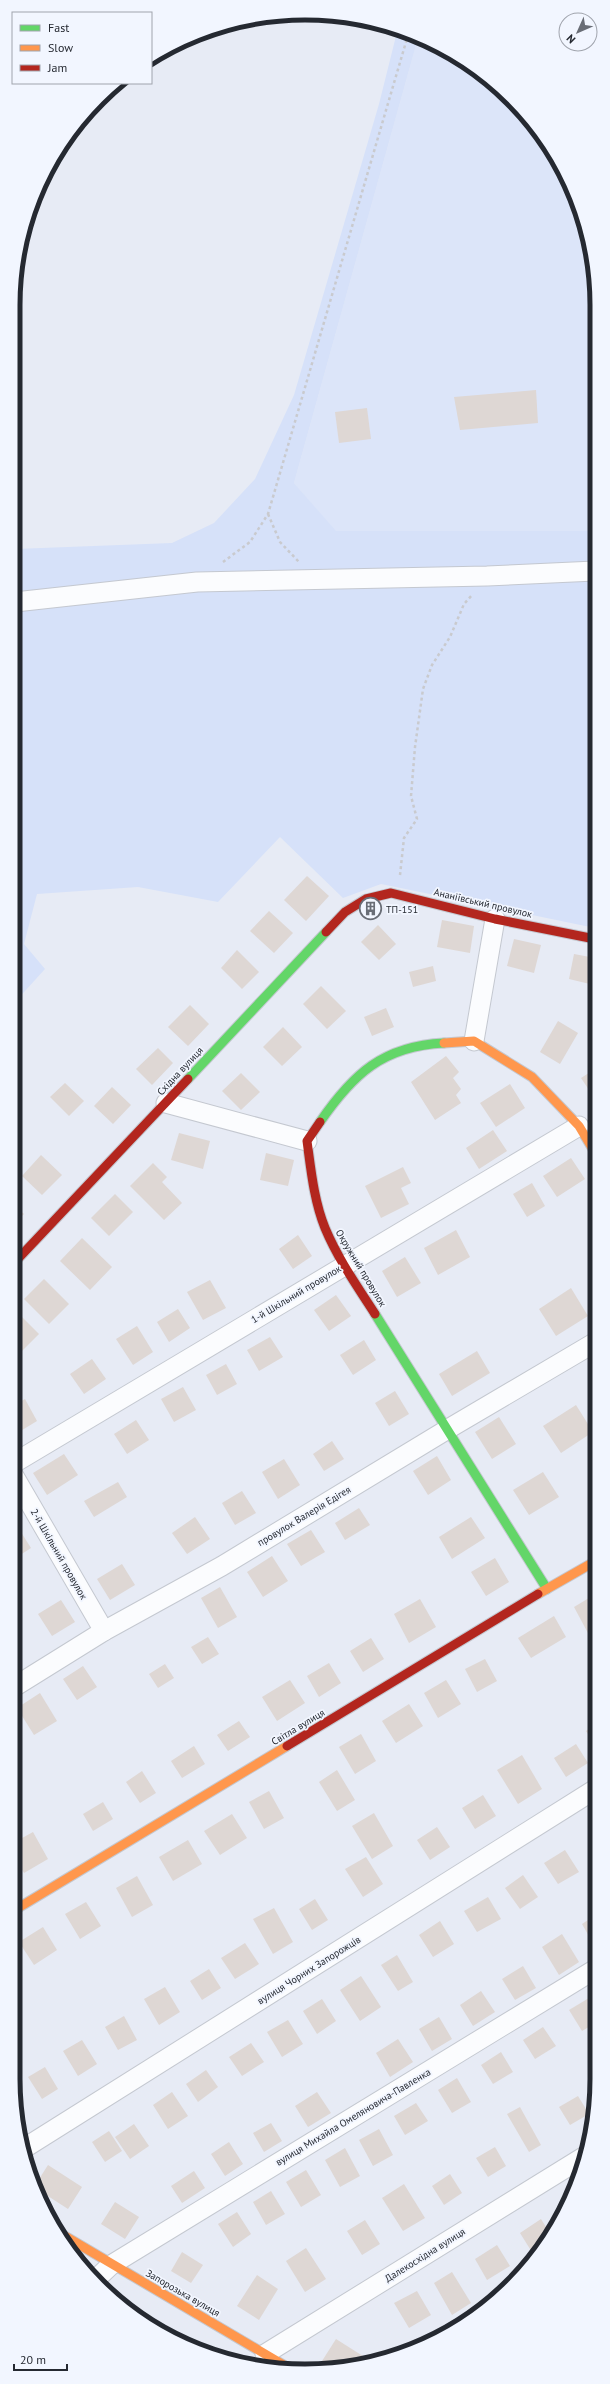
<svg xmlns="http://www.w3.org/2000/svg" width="610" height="2384" font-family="'PT Sans',sans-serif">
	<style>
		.built { fill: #dce5f9 }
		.green { fill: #d6e1f9 }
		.building { fill: #ded7d4 }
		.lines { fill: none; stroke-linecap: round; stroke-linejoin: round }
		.street-casing { stroke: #c4c8d0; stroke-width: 21 }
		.fast-casing { stroke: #c4c8d0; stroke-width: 11 }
		.slow-casing { stroke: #c4c8d0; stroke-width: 11 }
		.jam-casing { stroke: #c4c8d0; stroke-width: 11 }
		.path { stroke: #c9cace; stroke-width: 2.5; stroke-dasharray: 3 3; stroke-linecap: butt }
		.street { stroke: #fbfcfe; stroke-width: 19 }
		.fast { stroke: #63d668; stroke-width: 9 }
		.slow { stroke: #ff974d; stroke-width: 9 }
		.jam { stroke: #b3261e; stroke-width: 9 }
		.labels { text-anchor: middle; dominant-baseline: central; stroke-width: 3.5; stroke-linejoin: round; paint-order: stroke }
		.street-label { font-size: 10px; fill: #252931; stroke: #f2f6ff }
		.poi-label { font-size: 10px; fill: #252931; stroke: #f2f6ff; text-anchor: start }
		.rim { fill: none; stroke: #252931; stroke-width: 5 }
	</style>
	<rect width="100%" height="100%" fill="#e7ebf5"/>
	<!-- built -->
	<path class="built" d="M418,38l16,5 78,56 55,77 28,91v264h-260l-41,-48z"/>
	<!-- green -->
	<path class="green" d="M397,32l21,6 -124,445 42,48h259v397l-214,-44 -38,14 -63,-61 -62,65 -80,-15 -101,7 -13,50 21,25 -30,33v-453l157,-6 42,-20 41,-44 39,-84 85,-291z"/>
	<!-- building -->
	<g class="building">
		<path d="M536,390l2,33 -78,7 -6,-33z"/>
		<path d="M367,408l4,31 -32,4 -4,-31z"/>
		<path d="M307,876l22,20 -23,25 -22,-21z"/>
		<path d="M269,911l24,22 -19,20 -24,-22z"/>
		<path d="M442,920l32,6 -4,27 -33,-6z"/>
		<path d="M378,925l18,19 -17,16 -18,-18z"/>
		<path d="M514,939l27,6 -7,28 -27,-7z"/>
		<path d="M237,950l22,22 -17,17 -21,-21z"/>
		<path d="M574,954l21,4 -1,27 -25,-6z"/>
		<path d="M433,966l3,15 -23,6 -4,-15z"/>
		<path d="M321,986l25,25 -19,18 -24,-25z"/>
		<path d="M190,1005l19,19 -21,22 -20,-19z"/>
		<path d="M386,1008l8,19 -22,9 -8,-19z"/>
		<path d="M558,1021l20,12 -18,31 -20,-12z"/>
		<path d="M283,1027l19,20 -20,19 -19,-19z"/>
		<path d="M158,1048l15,15 -21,22 -16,-16z"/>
		<path d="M446,1056l13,16 -6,6 8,11 -5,6 5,8 -26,17 -24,-38z"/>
		<path d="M595,1069v30l-14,-21z"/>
		<path d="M241,1073l19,19 -19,18 -19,-19z"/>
		<path d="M65,1083l19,18 -15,15 -19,-19z"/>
		<path d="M510,1084l15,24 -29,19 -16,-24z"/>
		<path d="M112,1087l19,18 -18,19 -19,-18z"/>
		<path d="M493,1130l14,21 -28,18 -13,-21z"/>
		<path d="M179,1133l31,8 -7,28 -32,-9z"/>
		<path d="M266,1153l28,7 -6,26 -28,-6z"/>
		<path d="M41,1155l21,20 -20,20 -20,-19z"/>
		<path d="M571,1158l14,21 -28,18 -14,-21z"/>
		<path d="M153,1163l14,14 -5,5 20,21 -18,17 -34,-34z"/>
		<path d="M403,1167l8,16 -10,5 8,16 -28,14 -16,-32z"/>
		<path d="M532,1183l13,23 -18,11 -14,-23z"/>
		<path d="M115,1194l18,18 -24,24 -18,-18z"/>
		<path d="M14,1205l10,9 -10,10z"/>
		<path d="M456,1230l14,27 -32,18 -14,-27z"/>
		<path d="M298,1235l14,21 -19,13 -14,-20z"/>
		<path d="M82,1238l30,29 -22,23 -30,-29z"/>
		<path d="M405,1257l16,26 -24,14 -15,-26z"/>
		<path d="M44,1279l25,25 -20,20 -25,-25z"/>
		<path d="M210,1280l16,28 -23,12 -16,-28z"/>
		<path d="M571,1288l17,28 -32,20 -17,-27z"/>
		<path d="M336,1295l15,21 -22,15 -15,-21z"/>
		<path d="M178,1309l12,19 -21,14 -12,-20z"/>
		<path d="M18,1313l21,21 -22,22 -3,-3v-35z"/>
		<path d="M137,1326l16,26 -20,13 -17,-26z"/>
		<path d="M270,1337l13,20 -24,14 -12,-21z"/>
		<path d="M364,1340l12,20 -23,15 -13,-20z"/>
		<path d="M477,1351l13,22 -38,23 -13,-22z"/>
		<path d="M92,1359l14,20 -22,15 -14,-20z"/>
		<path d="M226,1364l11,20 -20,11 -11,-20z"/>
		<path d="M183,1387l13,23 -22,12 -13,-23z"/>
		<path d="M395,1391l14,23 -20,12 -14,-23z"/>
		<path d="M25,1399l12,22 -23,14v-30z"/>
		<path d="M576,1405l17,27 -32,21 -18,-27z"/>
		<path d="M499,1417l17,27 -24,15 -17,-27z"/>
		<path d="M136,1420l13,20 -22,14 -13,-20z"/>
		<path d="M332,1441l12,18 -20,12 -11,-17z"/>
		<path d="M64,1454l14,21 -31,20 -14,-22z"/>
		<path d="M437,1456l14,24 -23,15 -15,-24z"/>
		<path d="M284,1459l16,26 -22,14 -16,-27z"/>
		<path d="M543,1472l16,25 -30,18 -16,-25z"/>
		<path d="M118,1482l9,15 -33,20 -10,-16z"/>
		<path d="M242,1491l14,22 -21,12 -13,-22z"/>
		<path d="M359,1508l11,17 -25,15 -10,-17z"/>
		<path d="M195,1517l15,22 -23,15 -15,-21z"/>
		<path d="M471,1517l14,21 -33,21 -13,-22z"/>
		<path d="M19,1529l12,19 -17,11v-27z"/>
		<path d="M311,1530l14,22 -24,14 -14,-22z"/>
		<path d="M272,1556l16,25 -25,16 -16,-25z"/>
		<path d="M495,1558l14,24 -23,14 -15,-24z"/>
		<path d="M122,1564l13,21 -25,15 -13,-21z"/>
		<path d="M220,1587l17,30 -19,11 -17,-30z"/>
		<path d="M594,1595v37l-5,3 -15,-28z"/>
		<path d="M420,1599l16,28 -27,16 -15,-29z"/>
		<path d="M61,1600l14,22 -23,14 -14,-22z"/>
		<path d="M554,1616l12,21 -35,21 -13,-20z"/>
		<path d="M208,1637l11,17 -17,10 -11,-17z"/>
		<path d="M371,1638l13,21 -21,13 -13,-21z"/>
		<path d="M485,1659l12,22 -20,11 -12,-23z"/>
		<path d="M329,1663l12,20 -22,14 -12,-21z"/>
		<path d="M165,1664l9,14 -16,10 -9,-14z"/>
		<path d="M83,1666l14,21 -20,13 -14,-21z"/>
		<path d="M290,1680l15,23 -28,18 -15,-24z"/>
		<path d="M446,1680l15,24 -23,14 -14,-25z"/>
		<path d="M40,1693l17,28 -23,14 -17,-27z"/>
		<path d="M409,1704l14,22 -27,17 -14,-22z"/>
		<path d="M239,1721l11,16 -22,14 -11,-16z"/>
		<path d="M594,1725v19l-8,-13z"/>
		<path d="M361,1734l15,27 -21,13 -16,-27z"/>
		<path d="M576,1744l12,19 -22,14 -12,-19z"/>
		<path d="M194,1746l11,18 -23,14 -11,-17z"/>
		<path d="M522,1755l20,34 -24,15 -21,-34z"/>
		<path d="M337,1770l18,30 -18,11 -18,-29z"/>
		<path d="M142,1771l14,22 -16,10 -14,-21z"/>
		<path d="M269,1791l15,27 -20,11 -15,-27z"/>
		<path d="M483,1795l13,21 -21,13 -13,-21z"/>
		<path d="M103,1802l10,17 -20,12 -10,-17z"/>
		<path d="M374,1813l19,33 -21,13 -20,-33z"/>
		<path d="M232,1814l15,24 -27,17 -16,-24z"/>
		<path d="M437,1827l13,20 -20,13 -13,-20z"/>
		<path d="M33,1832l15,27 -24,14 -11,-18v-12z"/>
		<path d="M594,1833v14l-6,-10z"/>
		<path d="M188,1840l14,24 -29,17 -14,-24z"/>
		<path d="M565,1850l14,22 -21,12 -14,-21z"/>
		<path d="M366,1857l17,27 -20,13 -18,-28z"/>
		<path d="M523,1875l15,22 -18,12 -15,-21z"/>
		<path d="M137,1876l16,29 -21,12 -16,-29z"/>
		<path d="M488,1897l13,22 -24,13 -13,-21z"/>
		<path d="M315,1899l13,21 -16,10 -13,-21z"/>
		<path d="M86,1902l15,24 -21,13 -15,-25z"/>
		<path d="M274,1908l19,34 -20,12 -20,-35z"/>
		<path d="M594,1916v29l-12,-21z"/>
		<path d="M440,1921l14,23 -21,13 -14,-22z"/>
		<path d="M43,1927l14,23 -23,15 -15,-23z"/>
		<path d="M562,1934l17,28 -20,13 -17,-28z"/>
		<path d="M245,1943l14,21 -24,15 -14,-21z"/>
		<path d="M397,1955l16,27 -15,9 -17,-26z"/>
		<path d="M523,1966l13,22 -21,12 -13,-21z"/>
		<path d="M209,1969l12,19 -19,12 -12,-19z"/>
		<path d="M361,1976l20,31 -21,14 -20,-31z"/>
		<path d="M165,1987l15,25 -21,13 -15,-26z"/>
		<path d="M481,1991l14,21 -22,14 -13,-21z"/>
		<path d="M589,1998l5,8v18l-12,7 -13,-21z"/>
		<path d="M322,1999l14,22 -19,13 -14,-23z"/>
		<path d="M124,2016l13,24 -19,10 -13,-23z"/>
		<path d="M439,2017l13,22 -20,12 -13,-22z"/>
		<path d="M288,2020l15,24 -21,13 -15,-25z"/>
		<path d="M543,2027l13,19 -21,13 -12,-19z"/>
		<path d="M398,2039l15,23 -23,15 -14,-24z"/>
		<path d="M82,2040l15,24 -19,12 -15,-25z"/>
		<path d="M251,2043l13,19 -22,14 -13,-19z"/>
		<path d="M501,2052l12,20 -20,12 -12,-19z"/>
		<path d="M45,2067l13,22 -16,10 -14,-22z"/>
		<path d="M206,2070l12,17 -20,15 -12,-18z"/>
		<path d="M457,2078l14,24 -19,11 -14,-23z"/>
		<path d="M172,2092l16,24 -20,13 -15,-24z"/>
		<path d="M317,2092l14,21 -23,14 -13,-21z"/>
		<path d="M578,2096l11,18 -19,11 -11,-18z"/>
		<path d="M416,2103l12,18 -23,14 -11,-19z"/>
		<path d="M520,2107l21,38 -12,7 -22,-38z"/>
		<path d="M271,2123l11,18 -18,11 -11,-19z"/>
		<path d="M134,2124l15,22 -19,13 -15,-22z"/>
		<path d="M379,2129l14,26 -20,11 -14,-26z"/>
		<path d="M109,2131l13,20 -17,11 -13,-20z"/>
		<path d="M229,2142l14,22 -18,12 -14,-22z"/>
		<path d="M495,2147l11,19 -18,11 -12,-19z"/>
		<path d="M345,2148l15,28 -20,11 -15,-27z"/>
		<path d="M48,2165l34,22 -14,22 -34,-22z"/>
		<path d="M306,2170l15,25 -20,12 -15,-25z"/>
		<path d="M194,2171l11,17 -23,15 -11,-17z"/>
		<path d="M450,2174l12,19 -18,12 -12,-19z"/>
		<path d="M404,2184l21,34 -22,13 -21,-33z"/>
		<path d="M271,2191l14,23 -19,11 -13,-23z"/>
		<path d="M115,2202l24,15 -14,22 -24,-15z"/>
		<path d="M237,2212l14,22 -18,13 -15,-23z"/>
		<path d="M541,2219l10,16 -16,22 -15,-24z"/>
		<path d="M365,2220l15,24 -18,11 -15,-24z"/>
		<path d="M497,2245l13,21 -23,14 -12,-21z"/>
		<path d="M306,2248l20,31 -21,13 -19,-31z"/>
		<path d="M182,2252l21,13 -12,18 -20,-12z"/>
		<path d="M452,2272l19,31 -19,12 -18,-32z"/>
		<path d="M257,2275l21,14 -19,31 -22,-14z"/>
		<path d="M417,2291l14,24 -22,13 -15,-25z"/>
		<path d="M336,2339l30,19 -4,5 -32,3 -8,-5z"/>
	</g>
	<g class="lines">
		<defs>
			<g id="street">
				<path d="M15,602l182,-20 290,-6 108,-5"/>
				<path d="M474,1041l21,-122"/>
				<path d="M166,1103l141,38"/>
				<path d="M14,1463l565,-337"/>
				<path d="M14,1476l90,155"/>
				<path d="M14,1687l90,-56 118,-65 226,-137 146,-86"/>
				<path d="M23,2149l571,-359"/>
				<path d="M95,2280l16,-15 483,-295"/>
				<path d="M265,2354l320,-198"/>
			</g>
			<g id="fast">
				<path d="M188,1079l138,-147"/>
				<path d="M320,1122c33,-48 63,-76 124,-79"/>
				<path d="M375,1314l172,275"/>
			</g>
			<g id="slow">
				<path d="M444,1043l30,-2 58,36 47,49 15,25"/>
				<path d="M538,1594l56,-32"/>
				<path d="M13,1911l274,-165"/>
				<path d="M63,2235l229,135"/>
			</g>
			<g id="jam">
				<path d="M326,932l19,-20 21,-13 25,-6 104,26 100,20"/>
				<path d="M320,1122l-13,19c4,29 7,60 18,87 13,31 32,58 50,86"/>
				<path d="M14,1263l174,-184"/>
				<path d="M287,1746l251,-152"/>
			</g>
		</defs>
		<!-- street casing -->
		<use href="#street" class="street-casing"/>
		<!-- fast casing -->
		<use href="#fast" class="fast-casing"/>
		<!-- slow casing -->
		<use href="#slow" class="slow-casing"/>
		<!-- jam casing -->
		<use href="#jam" class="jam-casing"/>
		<!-- path -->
		<g class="path">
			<path d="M268,514l12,28 19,20"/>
			<path d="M223,562l27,-20 18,-28 140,-479"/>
			<path d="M400,875l4,-37 13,-19 -6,-23 4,-49 8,-58 9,-24 18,-28 14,-33 9,-10"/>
		</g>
		<!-- street -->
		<use href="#street" class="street"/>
		<!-- fast -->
		<use href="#fast" class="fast"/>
		<!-- slow -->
		<use href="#slow" class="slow"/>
		<!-- jam -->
		<use href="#jam" class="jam"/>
	</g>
	<!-- icons -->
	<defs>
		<symbol id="building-ring" viewBox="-11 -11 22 22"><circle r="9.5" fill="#f2f6ff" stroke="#696d76" stroke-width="1.5"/><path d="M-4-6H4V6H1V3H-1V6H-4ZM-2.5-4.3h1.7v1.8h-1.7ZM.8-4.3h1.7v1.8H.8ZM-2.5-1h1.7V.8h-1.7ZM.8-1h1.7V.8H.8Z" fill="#696d76"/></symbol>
	</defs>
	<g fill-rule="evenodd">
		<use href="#building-ring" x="358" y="896" width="25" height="25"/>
	</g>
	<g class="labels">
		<!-- street labels -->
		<g class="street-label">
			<text transform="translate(483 903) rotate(13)">Ананіївський провулок</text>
			<text transform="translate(180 1071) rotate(-47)">Східна вулиця</text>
			<text transform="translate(361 1268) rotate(59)">Окружний провулок</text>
			<text transform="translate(296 1294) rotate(-31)">1-й Шкільний провулок</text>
			<text transform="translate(304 1516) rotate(-31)">провулок Валерія Едігея</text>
			<text transform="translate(59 1554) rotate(60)">2-й Шкільний провулок</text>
			<text transform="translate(298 1727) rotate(-31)">Світла вулиця</text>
			<text transform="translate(309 1970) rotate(-32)">вулиця Чорних Запорожців</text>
			<text transform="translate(353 2117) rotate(-31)">вулиця Михайла Омеляновича-Павленка</text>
			<text transform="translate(425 2255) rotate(-32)">Далекосхідна вулиця</text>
			<text transform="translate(183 2293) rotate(30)">Запорозька вулиця</text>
		</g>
		<!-- poi labels -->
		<g class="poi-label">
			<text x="386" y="909">ТП-151</text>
		</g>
	</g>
	<!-- crop -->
	<path d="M0 0H610V2384H0ZM305 20H305A285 285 0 0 1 590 305V2079A285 285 0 0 1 305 2364H305A285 285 0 0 1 20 2079V305A285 285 0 0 1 305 20Z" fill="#f2f6ff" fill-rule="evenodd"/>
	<path class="rim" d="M305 20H305A285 285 0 0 1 590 305V2079A285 285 0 0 1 305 2364H305A285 285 0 0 1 20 2079V305A285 285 0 0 1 305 20Z"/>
	<!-- legend -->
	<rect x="12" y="12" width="140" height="72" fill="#f2f6ff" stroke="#a0a4ad"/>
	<rect x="20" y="25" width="20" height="6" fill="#63d668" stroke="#a0a4ad"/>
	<text x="48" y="32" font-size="12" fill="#252931">Fast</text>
	<rect x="20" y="45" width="20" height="6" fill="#ff974d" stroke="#a0a4ad"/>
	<text x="48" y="52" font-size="12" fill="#252931">Slow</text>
	<rect x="20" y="65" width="20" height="6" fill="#b3261e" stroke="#a0a4ad"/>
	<text x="48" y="72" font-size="12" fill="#252931">Jam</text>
	<!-- north arrow -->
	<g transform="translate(578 32) rotate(225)"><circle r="19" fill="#f2f6ff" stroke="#a0a4ad"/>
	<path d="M0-3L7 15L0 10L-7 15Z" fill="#696d76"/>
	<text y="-6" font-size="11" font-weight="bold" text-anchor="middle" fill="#252931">N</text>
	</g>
	<!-- scale -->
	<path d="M14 2364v6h53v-6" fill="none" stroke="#252931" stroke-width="2"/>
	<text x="20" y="2364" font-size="12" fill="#252931" stroke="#f2f6ff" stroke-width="3" paint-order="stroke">20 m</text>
</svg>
